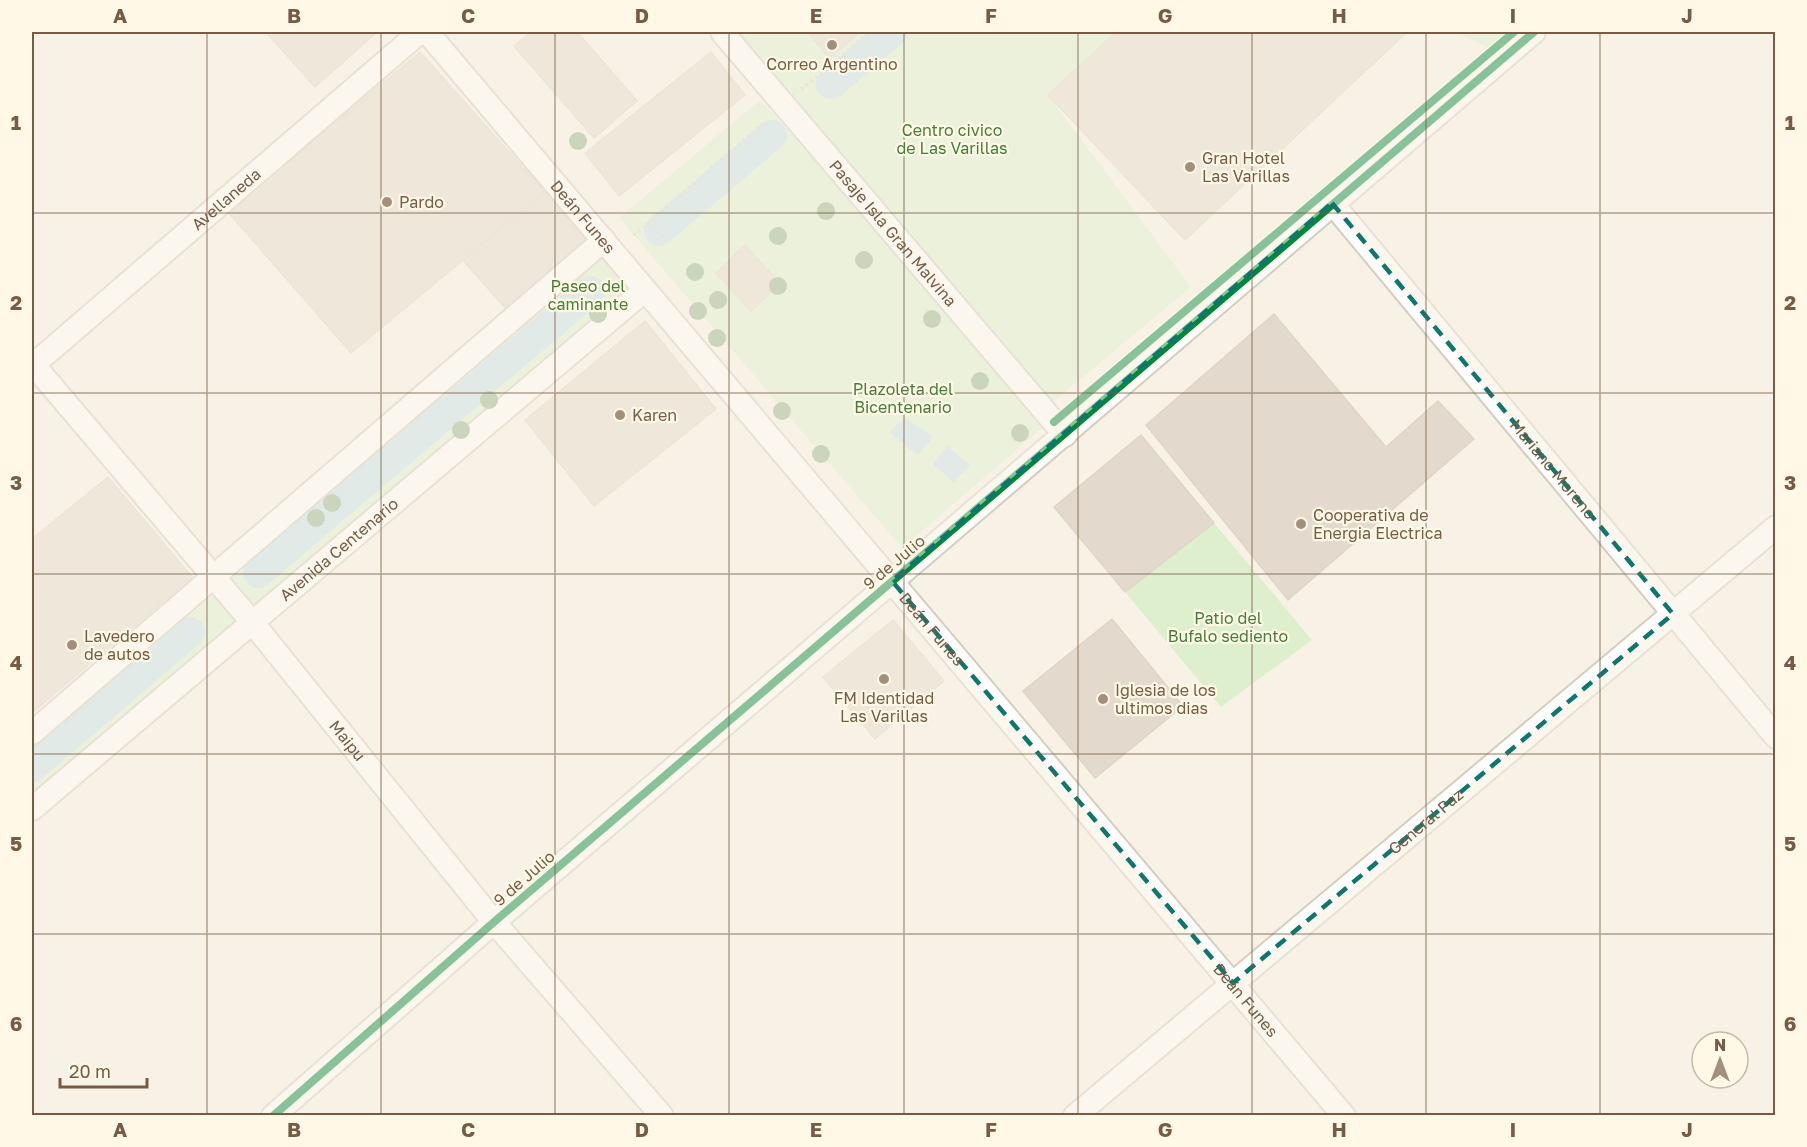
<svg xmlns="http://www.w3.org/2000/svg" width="1807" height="1147" font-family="'Golos Text',sans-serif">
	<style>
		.green { fill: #deefce }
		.water { fill: #c6e1e8 }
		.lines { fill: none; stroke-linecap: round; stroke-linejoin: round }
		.canal { stroke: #c6e1e8; stroke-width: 30 }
		.building { fill: #e3dacd; stroke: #e0d5c7; stroke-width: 1.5 }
		.street-casing { stroke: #d6cdc0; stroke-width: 26 }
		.path { stroke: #d8d0c7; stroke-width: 4; stroke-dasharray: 1.5 4.5; stroke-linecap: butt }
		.street { stroke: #fefdfb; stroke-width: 22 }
		.cycleway-casing { stroke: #fff8e6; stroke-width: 11 }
		.cycleway { stroke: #00873e; stroke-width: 8 }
		.tree { fill: #96b288 }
		.marked { fill: none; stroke: #0f766e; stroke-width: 4.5; stroke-dasharray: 12 8; stroke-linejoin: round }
		.grid { fill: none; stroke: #765c44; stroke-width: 1.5; stroke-opacity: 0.55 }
		.poi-dot { fill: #a3907c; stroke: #fff8e6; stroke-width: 2 }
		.labels { text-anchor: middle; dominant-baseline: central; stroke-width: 4.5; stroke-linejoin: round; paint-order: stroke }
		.poi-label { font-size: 16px; fill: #765c44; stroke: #fff8e6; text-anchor: start }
		.park-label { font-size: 16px; fill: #467d3b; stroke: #fff8e6 }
		.street-label { font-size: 16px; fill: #765c44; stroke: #fff8e6 }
		.neatline { fill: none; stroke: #765c44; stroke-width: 2 }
		.grid-label { font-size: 20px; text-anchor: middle; font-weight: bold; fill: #765c44 }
	</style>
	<rect width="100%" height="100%" fill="#f7f2e5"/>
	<!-- green -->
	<g class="green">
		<path d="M722,32h394l-68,63 143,192 -148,123 -41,-47 40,65 -140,120 -283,-330 141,-118 228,245z"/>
		<path d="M1455,32h55l-21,16z"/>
		<path d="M602,253l30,37 -600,510v-61z"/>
		<path d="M1214,523l98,117 -91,67 -96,-115z"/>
	</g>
	<!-- water -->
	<g class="water">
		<path d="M905,418l28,19 -15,18 -29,-23z"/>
		<path d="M947,446l24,19 -18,17 -20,-18z"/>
	</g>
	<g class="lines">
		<!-- canal -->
		<g class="canal">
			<path d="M831,84l61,-52"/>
			<path d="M659,231l113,-96"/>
			<path d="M258,573l332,-282"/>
			<path d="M32,767l158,-135"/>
		</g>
	</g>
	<!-- building -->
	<g class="building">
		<path d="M266,32h111l-62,55z"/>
		<path d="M527,32h55l-3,2 58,67 -43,37 -80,-92 13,-11z"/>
		<path d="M807,32h53l-30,26z"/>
		<path d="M1116,32h291l-222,208 -137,-145z"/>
		<path d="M420,52l125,140 -194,161 -123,-141z"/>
		<path d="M711,52l34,43 -126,101 -34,-43z"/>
		<path d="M545,192l43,49 -82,68 -43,-49z"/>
		<path d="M745,245l35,39 -29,27 -35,-38z"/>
		<path d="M1274,314l112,133 52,-46 36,38 -186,161 -142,-175z"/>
		<path d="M645,321l71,88 -122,97 -69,-86z"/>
		<path d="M1141,435l73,88 -89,69 -71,-85z"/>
		<path d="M108,477l84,100 -160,136v-174z"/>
		<path d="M1112,619l71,87 -88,72 -72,-87z"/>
		<path d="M893,620l51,61 -69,58 -52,-62z"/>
	</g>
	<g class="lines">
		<defs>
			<g id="street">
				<path id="s1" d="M427,32l917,1084"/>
				<path id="s2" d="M722,32l343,403"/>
				<path id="s3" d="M1332,203l444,534"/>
				<path id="s4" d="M32,363l220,259 242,300 168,194"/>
				<path id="s5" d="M32,366l388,-334"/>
				<path d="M32,733l572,-493"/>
				<path id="s6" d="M32,809l613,-519"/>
				<path d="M273,1116l221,-194 1040,-890"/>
				<path id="s7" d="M1075,1116l701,-589"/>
			</g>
		</defs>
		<!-- street casing -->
		<use href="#street" class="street-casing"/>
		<!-- path -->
		<g class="path">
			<path d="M802,89l68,-57"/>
			<path d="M634,235l15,-12"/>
			<path d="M666,241l-17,-18 116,-101"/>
		</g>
		<!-- street -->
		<use href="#street" class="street"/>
		<defs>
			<g id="cycleway">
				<path d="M1054,422l460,-390"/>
				<path d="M273,1116l221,-194 1040,-890"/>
			</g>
		</defs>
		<!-- cycleway casing -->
		<use href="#cycleway" class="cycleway-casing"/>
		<!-- cycleway -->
		<use href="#cycleway" class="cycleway"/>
	</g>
	<!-- trees -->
	<g class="tree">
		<circle cx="578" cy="141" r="9"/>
		<circle cx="826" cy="211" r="9"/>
		<circle cx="778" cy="236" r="9"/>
		<circle cx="864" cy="260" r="9"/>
		<circle cx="695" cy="272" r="9"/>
		<circle cx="778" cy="286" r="9"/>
		<circle cx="718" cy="300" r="9"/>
		<circle cx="698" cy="311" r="9"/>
		<circle cx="598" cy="314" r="9"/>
		<circle cx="932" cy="319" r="9"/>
		<circle cx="717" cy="338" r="9"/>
		<circle cx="980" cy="381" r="9"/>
		<circle cx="489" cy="400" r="9"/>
		<circle cx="782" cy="411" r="9"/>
		<circle cx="461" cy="430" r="9"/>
		<circle cx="1020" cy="433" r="9"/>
		<circle cx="821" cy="454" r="9"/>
		<circle cx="332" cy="503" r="9"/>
		<circle cx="316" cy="518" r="9"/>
	</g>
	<!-- marked area -->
	<path d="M0 0H1807V1147H0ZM1332,203l341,411 -440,369 -341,-402z" fill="#f7f2e5" fill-opacity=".55" fill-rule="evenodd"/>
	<path class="marked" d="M1332,203l341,411 -440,369 -341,-402z"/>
	<!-- grid -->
	<path class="grid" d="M207,32v1084M381,32v1084M555,32v1084M729,32v1084M904,32v1084M1078,32v1084M1252,32v1084M1426,32v1084M1600,32v1084M32,213h1744M32,393h1744M32,574h1744M32,754h1744M32,934h1744"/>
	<!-- markers -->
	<g class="poi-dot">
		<circle cx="832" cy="45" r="6"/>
		<circle cx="1190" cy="167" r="6"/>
		<circle cx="387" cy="202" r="6"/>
		<circle cx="620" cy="415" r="6"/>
		<circle cx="1301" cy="524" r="6"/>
		<circle cx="72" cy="645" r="6"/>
		<circle cx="884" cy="679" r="6"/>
		<circle cx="1103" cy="699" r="6"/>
	</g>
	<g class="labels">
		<!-- poi labels -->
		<g class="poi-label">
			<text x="832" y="64" text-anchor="middle">Correo Argentino</text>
			<text x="1202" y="158">Gran Hotel<tspan x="1202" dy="18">Las Varillas</tspan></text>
			<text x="399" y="202">Pardo</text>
			<text x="632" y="415">Karen</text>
			<text x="1313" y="515">Cooperativa de<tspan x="1313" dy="18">Energia Electrica</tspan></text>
			<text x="84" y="636">Lavedero<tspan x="84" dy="18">de autos</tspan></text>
			<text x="1115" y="690">Iglesia de los<tspan x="1115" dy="18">ultimos dias</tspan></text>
			<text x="884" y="698" text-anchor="middle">FM Identidad<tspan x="884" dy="18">Las Varillas</tspan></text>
		</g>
		<!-- park labels -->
		<g class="park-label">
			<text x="952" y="130">Centro civico<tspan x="952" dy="18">de Las Varillas</tspan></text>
			<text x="588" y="286">Paseo del<tspan x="588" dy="18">caminante</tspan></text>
			<text x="903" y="389">Plazoleta del<tspan x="903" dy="18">Bicentenario</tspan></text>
			<text x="1228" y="618">Patio del<tspan x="1228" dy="18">Bufalo sediento</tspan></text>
		</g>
		<!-- street labels -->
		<g class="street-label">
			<text stroke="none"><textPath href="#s5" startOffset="256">Avellaneda</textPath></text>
			<text stroke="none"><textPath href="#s1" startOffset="242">Deán Funes</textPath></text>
			<text stroke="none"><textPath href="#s2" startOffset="264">Pasaje Isla Gran Malvina</textPath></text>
			<text stroke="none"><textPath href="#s3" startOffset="346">Mariano Moreno</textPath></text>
			<text stroke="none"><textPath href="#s6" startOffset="402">Avenida Centenario</textPath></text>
			<text transform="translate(894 562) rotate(-40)">9 de Julio</text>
			<text stroke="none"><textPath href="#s1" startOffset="782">Deán Funes</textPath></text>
			<text stroke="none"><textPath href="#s4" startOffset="492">Maipu</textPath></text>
			<text stroke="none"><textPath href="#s7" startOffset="458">General Paz</textPath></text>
			<text transform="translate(524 878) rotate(-41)">9 de Julio</text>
			<text stroke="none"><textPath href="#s1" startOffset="1268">Deán Funes</textPath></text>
		</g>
	</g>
	<!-- border -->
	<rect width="1807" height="1147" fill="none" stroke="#fff8e6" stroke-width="66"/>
	<!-- north arrow -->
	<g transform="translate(1720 1060)"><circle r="28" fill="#fff8e6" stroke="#c8baa5" stroke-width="1.5"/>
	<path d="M0-4.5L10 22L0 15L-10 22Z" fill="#a3907c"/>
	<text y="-9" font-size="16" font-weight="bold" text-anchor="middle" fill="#765c44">N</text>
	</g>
	<!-- scale -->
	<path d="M60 1078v9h87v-9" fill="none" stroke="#765c44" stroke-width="3"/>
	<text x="69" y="1078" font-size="18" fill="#765c44" stroke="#fff8e6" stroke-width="4.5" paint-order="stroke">20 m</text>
	<rect x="33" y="33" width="1741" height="1081" class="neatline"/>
	<g class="grid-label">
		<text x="120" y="23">A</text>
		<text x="294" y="23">B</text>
		<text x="468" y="23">C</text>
		<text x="642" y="23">D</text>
		<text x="816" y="23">E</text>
		<text x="991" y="23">F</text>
		<text x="1165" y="23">G</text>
		<text x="1339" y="23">H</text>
		<text x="1513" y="23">I</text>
		<text x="1687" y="23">J</text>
		<text x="16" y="130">1</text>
		<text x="1790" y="130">1</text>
		<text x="16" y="310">2</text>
		<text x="1790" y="310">2</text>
		<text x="16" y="490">3</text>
		<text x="1790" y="490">3</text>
		<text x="16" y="670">4</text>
		<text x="1790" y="670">4</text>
		<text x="16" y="851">5</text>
		<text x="1790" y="851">5</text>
		<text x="16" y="1031">6</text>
		<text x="1790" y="1031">6</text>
		<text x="120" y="1137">A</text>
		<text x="294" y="1137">B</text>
		<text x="468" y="1137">C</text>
		<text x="642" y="1137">D</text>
		<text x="816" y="1137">E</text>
		<text x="991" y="1137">F</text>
		<text x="1165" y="1137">G</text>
		<text x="1339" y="1137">H</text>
		<text x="1513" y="1137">I</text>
		<text x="1687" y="1137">J</text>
	</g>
</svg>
